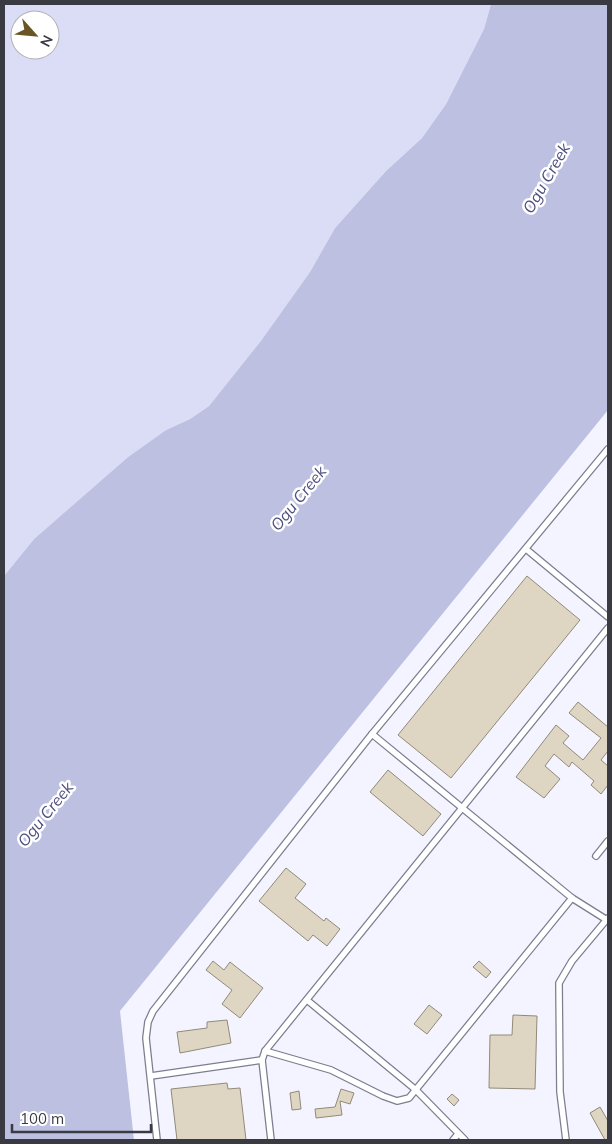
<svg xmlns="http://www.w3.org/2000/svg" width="612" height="1144" font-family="Mulish,sans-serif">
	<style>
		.built { fill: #f3f4ff }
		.green { fill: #dbddf6; fill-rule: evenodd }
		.water { fill: #bdc0e1 }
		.building { fill: #ded6c3; stroke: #918a78 }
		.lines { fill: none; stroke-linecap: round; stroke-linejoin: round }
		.service-casing { stroke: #7c7e90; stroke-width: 8 }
		.service { stroke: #fff; stroke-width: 5.5 }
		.labels { text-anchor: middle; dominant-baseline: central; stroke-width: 5; stroke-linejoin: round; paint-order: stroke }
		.water-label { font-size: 16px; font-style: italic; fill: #4e4f7f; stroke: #fff }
	</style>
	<rect width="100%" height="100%" fill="#fcfcfc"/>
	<!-- built -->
	<path class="built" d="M608,410v730h-474l-14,-129z"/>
	<!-- green -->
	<path class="green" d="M4,4h487l-7,25 -38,75 -24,34 -36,33 -51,57 -25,44 -49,70 -52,64 -19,13 -24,11 -38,27 -94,82 -30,37zM20,20h30v30h-30z"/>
	<!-- water -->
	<path class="water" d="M491,4h117v406l-488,601 14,129h-130v-564l30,-37 94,-82 38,-27 24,-11 19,-13 52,-65 49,-69 25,-44 51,-57 36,-33 24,-34 38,-75z"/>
	<!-- building -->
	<g class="building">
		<path d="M527,576l53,44 -129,158 -53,-43z"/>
		<path d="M578,702l30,25v24l-7,9 7,6v19l-7,9 -10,-9 3,-4 -22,-19 -3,5 -15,-13 -9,12 15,13 -16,19 -28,-21 40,-52 13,11 -6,7 20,17 18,-22 -32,-25z"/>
		<path d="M388,770l53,44 -18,22 -53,-44z"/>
		<path d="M286,868l20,16 -11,14 29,23 2,-3 14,11 -13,17 -14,-11 -5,6 -49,-40z"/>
		<path d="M213,961l11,9 6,-8 33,26 -23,30 -18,-14 10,-14 -26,-20z"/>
		<path d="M479,961l12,11 -5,6 -13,-11z"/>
		<path d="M429,1005l13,10 -15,19 -13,-10z"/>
		<path d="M513,1015l24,1 -2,73 -46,-1 1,-53h22z"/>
		<path d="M227,1020l4,23 -51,10 -3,-21 30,-4v-6z"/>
		<path d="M227,1083l1,6 12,-1 6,52h-69l-6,-51z"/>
		<path d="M341,1089l13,4 -4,11 -10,-3 2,14 -26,3 -1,-9 20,-2z"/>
		<path d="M299,1091l2,18 -9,1 -2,-17z"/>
		<path d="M452,1094l7,6 -5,6 -7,-7z"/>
		<path d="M600,1107l8,14v19h-3l-15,-27z"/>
	</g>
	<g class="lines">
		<defs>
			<g id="service">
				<path d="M526,549l82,68"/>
				<path d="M372,734l200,164 35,22"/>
				<path d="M596,856l12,-15"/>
				<path d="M307,1000l109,90 49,50"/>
				<path d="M265,1051l66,19 52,26 14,5 12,-3 163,-200"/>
				<path d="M151,1076l111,-16"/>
				<path d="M157,1140l-11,-102 2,-16 5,-11 219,-277 236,-285"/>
				<path d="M271,1140l-9,-80 3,-9 343,-423"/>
				<path d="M453,1140l5,-6"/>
				<path d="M566,1140l-6,-48 -1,-109 13,-22 36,-43"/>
			</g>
		</defs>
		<!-- service casing -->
		<use href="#service" class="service-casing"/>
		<!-- service -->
		<use href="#service" class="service"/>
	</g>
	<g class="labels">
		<!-- water labels -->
		<g class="water-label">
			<text transform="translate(546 178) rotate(-60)">Ogu Creek</text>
			<text transform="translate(298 498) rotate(-51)">Ogu Creek</text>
			<text transform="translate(45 814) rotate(-51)">Ogu Creek</text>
		</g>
	</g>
	<!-- border -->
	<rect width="612" height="1144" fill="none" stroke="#393a42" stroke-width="10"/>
	<!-- north arrow -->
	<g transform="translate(35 35) rotate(117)"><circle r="24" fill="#ffffff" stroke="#b0b0b3"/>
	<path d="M0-4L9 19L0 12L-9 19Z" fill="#6a5625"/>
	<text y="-8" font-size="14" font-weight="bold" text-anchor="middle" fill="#393a42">N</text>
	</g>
	<!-- scale -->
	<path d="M12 1124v8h139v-8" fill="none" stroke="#393a42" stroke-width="2.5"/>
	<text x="20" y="1124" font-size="15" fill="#393a42" stroke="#ffffff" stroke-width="4" paint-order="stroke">100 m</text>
</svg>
